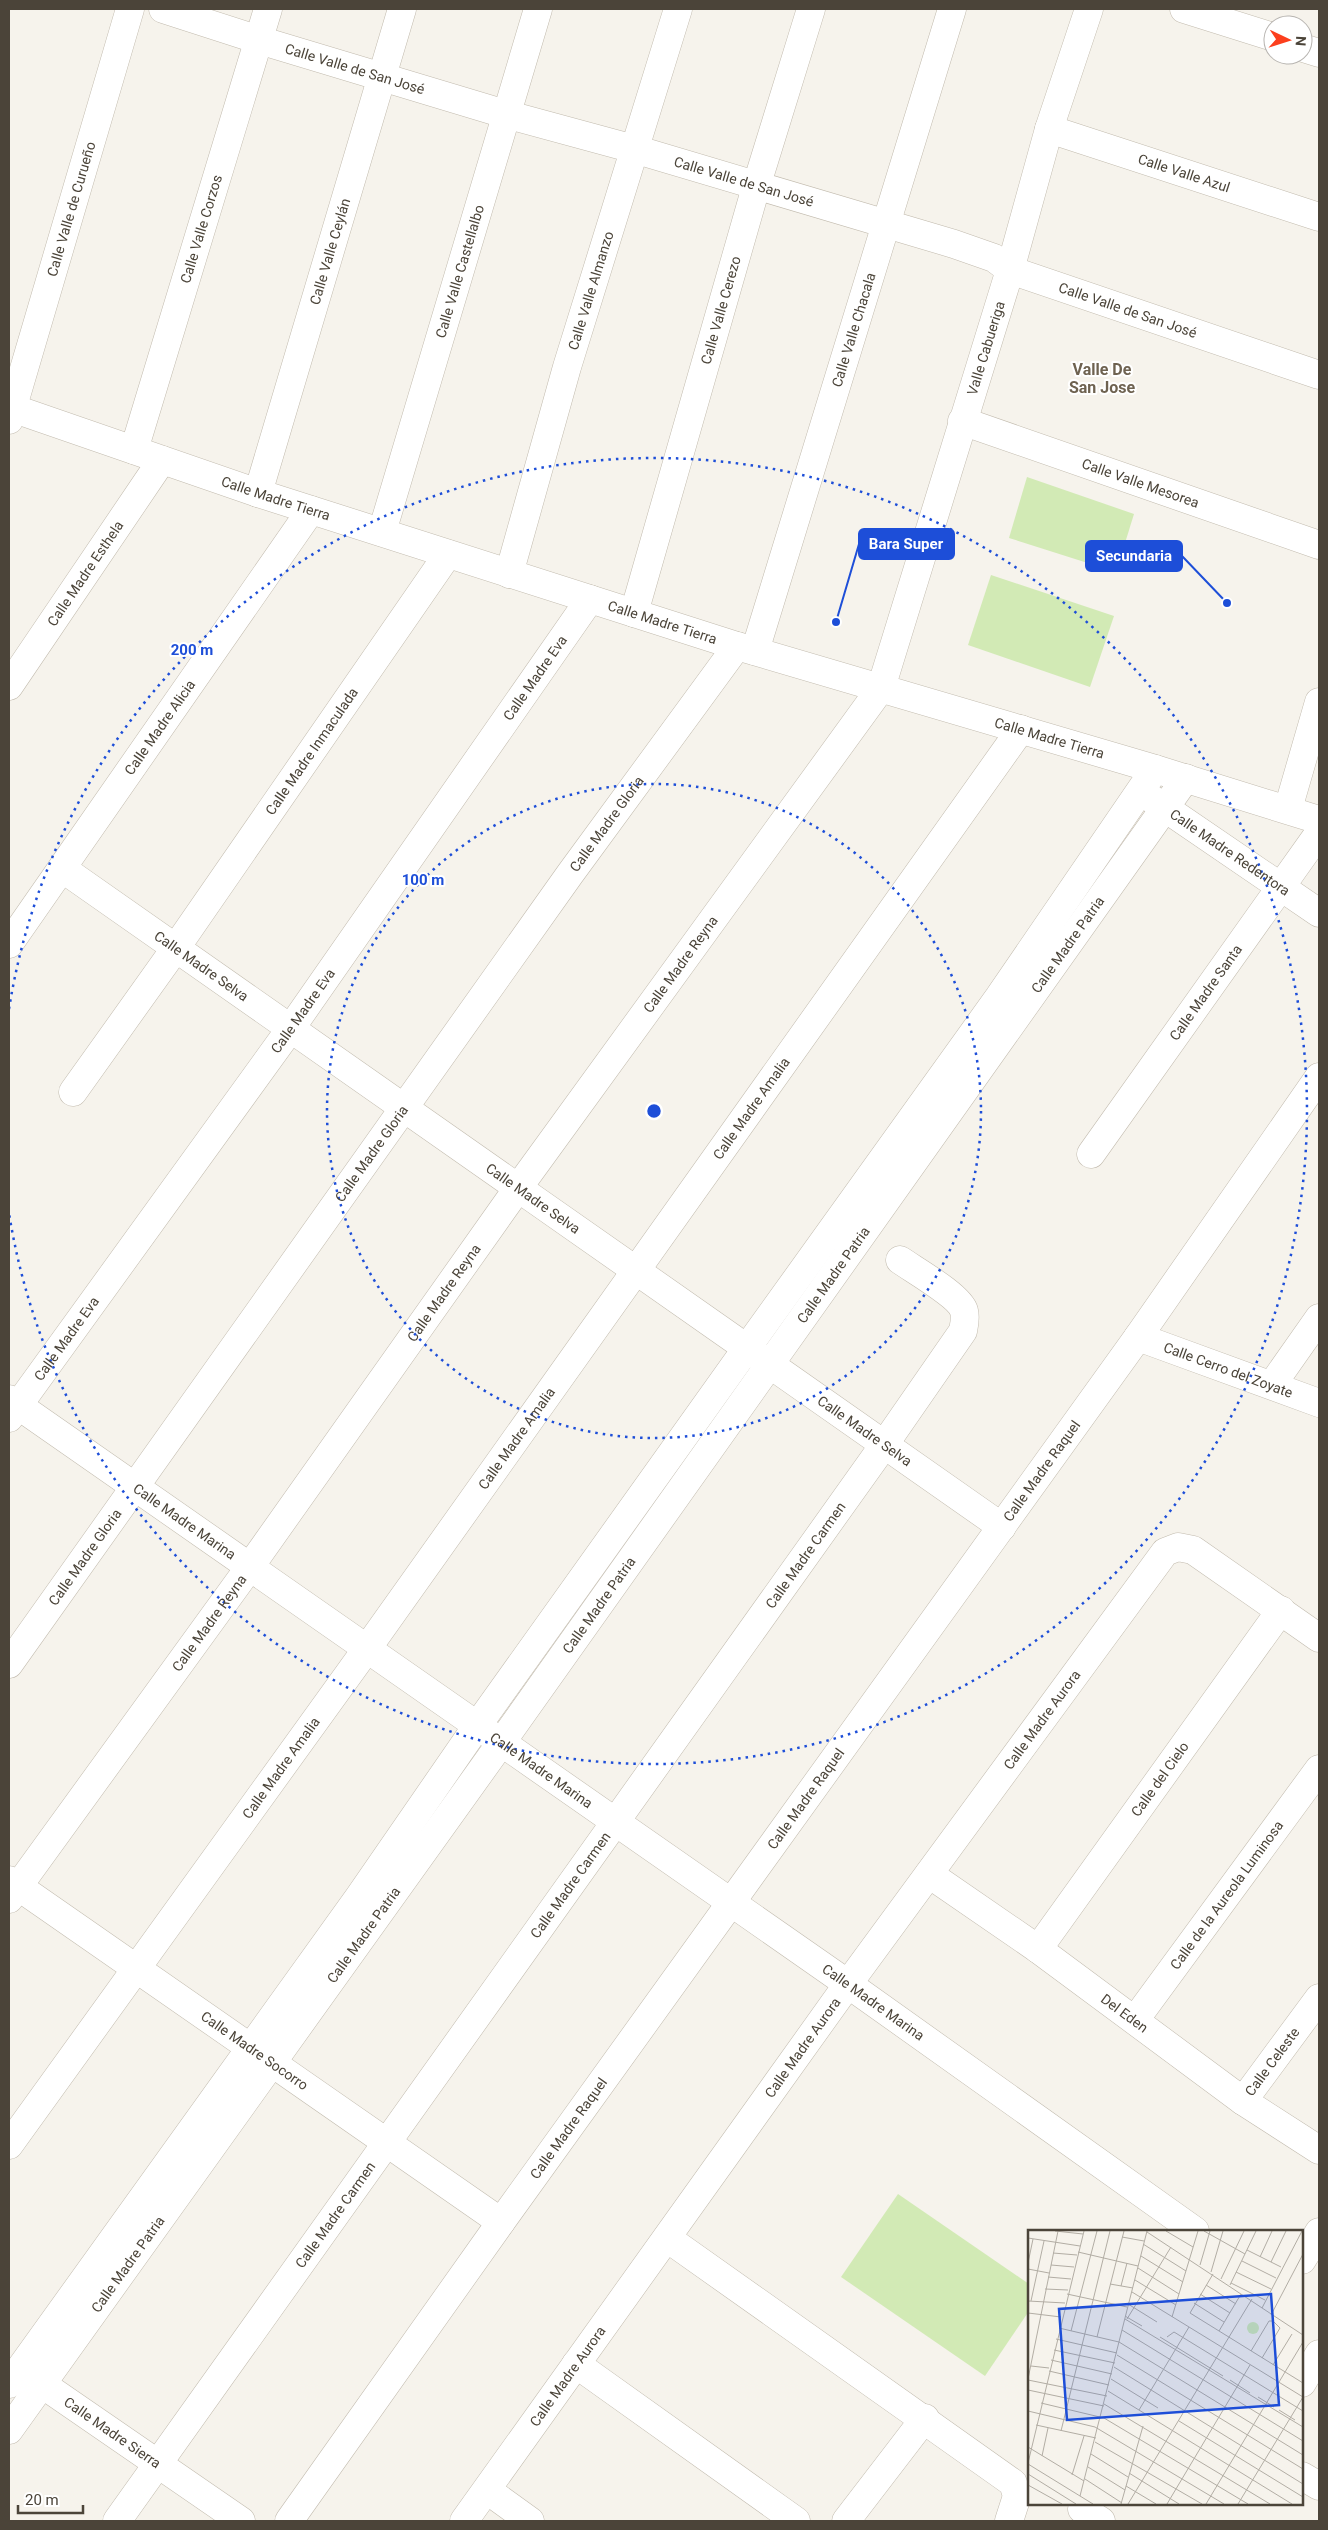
<svg xmlns="http://www.w3.org/2000/svg" width="1328" height="2530" font-family="Roboto,sans-serif">
	<style>
		.pitch { fill: #d2eab5 }
		.lines { fill: none; stroke-linecap: round; stroke-linejoin: round }
		.minor-casing { stroke: #c2bbae; stroke-width: 29 }
		.minor { stroke: #fff; stroke-width: 28 }
		.ring { fill: none; stroke: #1d4ed8; stroke-width: 2.5; stroke-dasharray: 2.5 5 }
		.labels { text-anchor: middle; dominant-baseline: central; stroke-width: 4; stroke-linejoin: round; paint-order: stroke }
		.street-label { font-size: 14px; fill: #4b4439; stroke: #fff }
		.quarter-label { font-size: 16px; font-weight: bold; fill: #6e6250; stroke: #fff }
		.inset-road { fill: none; stroke: #b2ada4; stroke-width: 1 }
		.view { fill: #1d4ed8; fill-opacity: 0.15; stroke: #1d4ed8; stroke-width: 2.5 }
		.inset-edge { fill: none; stroke: #4b4439; stroke-width: 2.5 }
		.centre { fill: #1d4ed8; stroke: #fff; stroke-width: 2.5 }
		.ring-label { font-size: 15px; text-anchor: middle; font-weight: bold; fill: #1d4ed8; stroke: #fff; stroke-width: 4; stroke-linejoin: round; paint-order: stroke }
		.leader { fill: none; stroke: #1d4ed8; stroke-width: 2 }
		.callout-dot { fill: #1d4ed8; stroke: #fff; stroke-width: 2 }
		.callout { fill: #1d4ed8; stroke: #1d4ed8; stroke-width: 2 }
		.callout-label { font-size: 15px; text-anchor: middle; font-weight: bold; fill: #fff }
	</style>
	<rect width="100%" height="100%" fill="#f6f3ec"/>
	<!-- pitch -->
	<g class="pitch">
		<path d="M1027,477l107,37 -18,58 -107,-34z"/>
		<path d="M991,575l123,41 -24,71 -122,-42z"/>
		<path d="M898,2194l131,90v27l-44,65 -144,-99z"/>
	</g>
	<g class="lines">
		<defs>
			<g id="minor">
				<path id="s1" d="M163,9l96,31 246,74 129,35 320,95 40,14 16,12 309,105"/>
				<path d="M1184,9l89,28"/>
				<path d="M1303,48l16,5"/>
				<path id="s2" d="M1049,129l270,88"/>
				<path id="s3" d="M9,407l249,86 479,153 418,123 164,51"/>
				<path id="s4" d="M9,420l121,-411"/>
				<path id="s5" d="M962,421l357,124"/>
				<path id="s6" d="M134,450l134,-441"/>
				<path id="s7" d="M258,493l144,-484"/>
				<path id="s8" d="M382,532l156,-523"/>
				<path id="s9" d="M509,574l58,-207 111,-358"/>
				<path id="s10" d="M634,613l122,-426 55,-178"/>
				<path id="s11" d="M755,651l197,-642"/>
				<path id="s12" d="M9,686l153,-226"/>
				<path id="s13" d="M1149,797l170,116"/>
				<path d="M1288,809l31,-107"/>
				<path id="s14" d="M63,869l939,658"/>
				<path id="s15" d="M9,944l302,-434"/>
				<path id="s16" d="M73,1092l102,-143 273,-395"/>
				<path id="s17" d="M1091,1154l228,-321"/>
				<path id="s18" d="M1138,1337l181,66"/>
				<path d="M1272,1385l47,-67"/>
				<path id="s19" d="M9,1399l839,585 347,247"/>
				<path id="s20" d="M9,1418l282,-390 299,-429"/>
				<path id="s21" d="M9,1664l561,-790 167,-228"/>
				<path id="s22" d="M929,1874l109,75 205,152 76,49"/>
				<path id="s23" d="M9,1880l492,342"/>
				<path id="s24" d="M9,1899l240,-331 269,-380 363,-500 129,-418 39,-141 40,-120"/>
				<path id="s25" d="M1038,1949l243,-339"/>
				<path id="s26" d="M1135,2020l184,-251"/>
				<path id="s27" d="M1243,2101l76,-103"/>
				<path id="s28" d="M9,2145l357,-495 655,-921"/>
				<path d="M667,2238l346,245 4,13 -8,25"/>
				<path d="M1302,2260l17,-28"/>
				<path d="M576,2364l220,157"/>
				<path id="s29" d="M26,2373l215,148"/>
				<path d="M1302,2383l17,-29"/>
				<path d="M9,2384l350,-487 118,-171 270,-378 252,-351 156,-228"/>
				<path id="s30" d="M9,2430l492,-687 685,-965"/>
				<path d="M1302,2476l17,10"/>
				<path d="M487,2490l43,31"/>
				<path d="M1082,2509l19,12"/>
				<path id="s31" d="M117,2521l767,-1076 79,-114c1,-6 3,-13 1,-20 -4,-15 -50,-41 -64,-51"/>
				<path id="s32" d="M289,2521l212,-299 637,-885 181,-260"/>
				<path id="s33" d="M464,2521l384,-537 317,-432 13,-5 15,3 126,88"/>
				<path d="M846,2521l79,-103"/>
			</g>
		</defs>
		<!-- minor casing -->
		<use href="#minor" class="minor-casing"/>
		<!-- minor -->
		<use href="#minor" class="minor"/>
	</g>
	<!-- distance rings -->
	<g class="ring">
		<circle cx="654" cy="1111" r="327"/>
		<path d="M9 1009A653 653 0 1 1 9 1213"/>
	</g>
	<g class="labels">
		<!-- street labels -->
		<g class="street-label">
			<text stroke="none"><textPath href="#s1" startOffset="201">Calle Valle de San José</textPath></text>
			<text stroke="none"><textPath href="#s2" startOffset="142">Calle Valle Azul</textPath></text>
			<text stroke="none"><textPath href="#s1" startOffset="606">Calle Valle de San José</textPath></text>
			<text stroke="none"><textPath href="#s4" startOffset="220">Calle Valle de Curueño</textPath></text>
			<text stroke="none"><textPath href="#s6" startOffset="231">Calle Valle Corzos</textPath></text>
			<text stroke="none"><textPath href="#s7" startOffset="252">Calle Valle Ceylán</textPath></text>
			<text stroke="none"><textPath href="#s8" startOffset="272">Calle Valle Castellalbo</textPath></text>
			<text stroke="none"><textPath href="#s9" startOffset="295">Calle Valle Almanzo</textPath></text>
			<text stroke="none"><textPath href="#s10" startOffset="315">Calle Valle Cerezo</textPath></text>
			<text stroke="none"><textPath href="#s1" startOffset="1012">Calle Valle de San José</textPath></text>
			<text stroke="none"><textPath href="#s11" startOffset="336">Calle Valle Chacala</textPath></text>
			<text stroke="none"><textPath href="#s24" startOffset="1848">Valle Cabueriga</textPath></text>
			<text stroke="none"><textPath href="#s5" startOffset="189">Calle Valle Mesorea</textPath></text>
			<text stroke="none"><textPath href="#s3" startOffset="282">Calle Madre Tierra</textPath></text>
			<text stroke="none"><textPath href="#s12" startOffset="136">Calle Madre Esthela</textPath></text>
			<text stroke="none"><textPath href="#s3" startOffset="688">Calle Madre Tierra</textPath></text>
			<text stroke="none"><textPath href="#s20" startOffset="908">Calle Madre Eva</textPath></text>
			<text stroke="none"><textPath href="#s15" startOffset="264">Calle Madre Alicia</textPath></text>
			<text stroke="none"><textPath href="#s3" startOffset="1092">Calle Madre Tierra</textPath></text>
			<text stroke="none"><textPath href="#s16" startOffset="416">Calle Madre Inmaculada</textPath></text>
			<text stroke="none"><textPath href="#s21" startOffset="1031">Calle Madre Gloria</textPath></text>
			<text stroke="none"><textPath href="#s13" startOffset="98">Calle Madre Redentora</textPath></text>
			<text stroke="none"><textPath href="#s30" startOffset="1824">Calle Madre Patria</textPath></text>
			<text stroke="none"><textPath href="#s24" startOffset="1151">Calle Madre Reyna</textPath></text>
			<text stroke="none"><textPath href="#s14" startOffset="169">Calle Madre Selva</textPath></text>
			<text stroke="none"><textPath href="#s17" startOffset="198">Calle Madre Santa</textPath></text>
			<text stroke="none"><textPath href="#s20" startOffset="502">Calle Madre Eva</textPath></text>
			<text stroke="none"><textPath href="#s28" startOffset="1275">Calle Madre Amalia</textPath></text>
			<text stroke="none"><textPath href="#s21" startOffset="626">Calle Madre Gloria</textPath></text>
			<text stroke="none"><textPath href="#s14" startOffset="574">Calle Madre Selva</textPath></text>
			<text stroke="none"><textPath href="#s30" startOffset="1419">Calle Madre Patria</textPath></text>
			<text stroke="none"><textPath href="#s24" startOffset="746">Calle Madre Reyna</textPath></text>
			<text stroke="none"><textPath href="#s20" startOffset="98">Calle Madre Eva</textPath></text>
			<text stroke="none"><textPath href="#s18" startOffset="96">Calle Cerro del Zoyate</textPath></text>
			<text stroke="none"><textPath href="#s14" startOffset="979">Calle Madre Selva</textPath></text>
			<text stroke="none"><textPath href="#s28" startOffset="870">Calle Madre Amalia</textPath></text>
			<text stroke="none"><textPath href="#s32" startOffset="1292">Calle Madre Raquel</textPath></text>
			<text stroke="none"><textPath href="#s19" startOffset="214">Calle Madre Marina</textPath></text>
			<text stroke="none"><textPath href="#s31" startOffset="1186">Calle Madre Carmen</textPath></text>
			<text stroke="none"><textPath href="#s21" startOffset="131">Calle Madre Gloria</textPath></text>
			<text stroke="none"><textPath href="#s30" startOffset="1014">Calle Madre Patria</textPath></text>
			<text stroke="none"><textPath href="#s24" startOffset="341">Calle Madre Reyna</textPath></text>
			<text stroke="none"><textPath href="#s33" startOffset="988">Calle Madre Aurora</textPath></text>
			<text stroke="none"><textPath href="#s28" startOffset="465">Calle Madre Amalia</textPath></text>
			<text stroke="none"><textPath href="#s19" startOffset="649">Calle Madre Marina</textPath></text>
			<text stroke="none"><textPath href="#s25" startOffset="209">Calle del Cielo</textPath></text>
			<text stroke="none"><textPath href="#s32" startOffset="888">Calle Madre Raquel</textPath></text>
			<text stroke="none"><textPath href="#s31" startOffset="781">Calle Madre Carmen</textPath></text>
			<text stroke="none"><textPath href="#s26" startOffset="155">Calle de la Aureola Luminosa</textPath></text>
			<text stroke="none"><textPath href="#s30" startOffset="609">Calle Madre Patria</textPath></text>
			<text stroke="none"><textPath href="#s19" startOffset="1054">Calle Madre Marina</textPath></text>
			<text stroke="none"><textPath href="#s22" startOffset="240">Del Eden</textPath></text>
			<text stroke="none"><textPath href="#s33" startOffset="582">Calle Madre Aurora</textPath></text>
			<text stroke="none"><textPath href="#s23" startOffset="299">Calle Madre Socorro</textPath></text>
			<text stroke="none"><textPath href="#s27" startOffset="49">Calle Celeste</textPath></text>
			<text stroke="none"><textPath href="#s32" startOffset="482">Calle Madre Raquel</textPath></text>
			<text stroke="none"><textPath href="#s31" startOffset="376">Calle Madre Carmen</textPath></text>
			<text stroke="none"><textPath href="#s30" startOffset="204">Calle Madre Patria</textPath></text>
			<text stroke="none"><textPath href="#s33" startOffset="178">Calle Madre Aurora</textPath></text>
			<text stroke="none"><textPath href="#s29" startOffset="105">Calle Madre Sierra</textPath></text>
		</g>
		<!-- quarter labels -->
		<g class="quarter-label">
			<text x="1102" y="369">Valle De<tspan x="1102" dy="18">San Jose</tspan></text>
		</g>
	</g>
	<!-- overview -->
	<g transform="translate(1028 2230)">
		<rect width="275" height="275" fill="#f6f3ec"/>
		<path d="M219 98a6 6 0 1 1 12 0a6 6 0 1 1-12 0Z" fill="#d2eab5"/>
		<path class="inset-road" d="M27,1l28,3M138,1l27,16M176,1l41,23M119,2l156,103M94,7l22,4M0,8l52,8M115,14l43,27M219,20l34,17M50,22l60,14M25,23l24,2M113,26l42,26M232,27l12,-26M214,31l34,17M243,32l15,-31M0,33l5,-24M23,35l23,2M172,35l10,-34M110,38l41,26M0,39l21,4M183,42l12,-41M208,42l35,17M185,44l-23,39 113,70M20,47l23,2M193,49l23,-48M107,50l41,25M203,53l34,17M82,54l23,4M178,55l30,19M202,55l26,-54M93,56l6,-23M17,59l23,1M104,62l171,105M39,64l60,13M172,64l30,19M0,71l37,2M3,71l13,-60M166,73l30,19M100,74l29,18M234,78l40,-77M0,83l33,4M243,85l32,-61M97,86l17,10M144,87l26,-86M97,89l178,108M99,89l44,-72M31,98l60,14 184,113M94,100l181,111M43,101l26,-100M191,101l22,-37M69,107l27,-106M132,107l63,39M139,107l7,-5 129,79M28,109l61,14M26,120l61,13M223,121l18,-30h4l7,7 -18,30M89,125l186,114M23,130l61,14M245,135l19,-31M3,136l18,2M86,137l189,117M21,141l60,14M0,149l30,-148M83,149l47,29M0,150l79,16M202,150l20,13M0,160l76,16M80,161l184,113M230,167l16,10M13,173l63,15 144,86M76,174l166,100M111,180l50,-83M251,180l16,10M0,181l67,16 129,77M151,191l124,76M8,195l60,13M33,201l49,-200M67,212l107,62M0,217l56,34M63,224l37,23M14,226l6,-28M0,233l56,-232M0,234l65,40M60,237l37,23M101,243l50,31M0,244l48,30M44,245l12,-39M57,249l37,24M0,255l34,19M98,256l30,18M52,266l67,-265M93,274l22,-78M100,274l124,-205M139,274l83,-139M178,274l97,-162M210,274l65,-107"/>
		<path class="view" d="M243,64l8,111 -212,15 -8,-111z"/>
		<rect width="275" height="275" class="inset-edge"/>
	</g>
	<circle cx="654" cy="1111" r="8" class="centre"/>
	<g class="ring-label">
		<text x="192" y="655">200 m</text>
		<text x="423" y="885">100 m</text>
	</g>
	<!-- callouts -->
	<path class="leader" d="M836 622L859 544M1227 603L1182 556"/>
	<g class="callout-dot">
		<circle cx="836" cy="622" r="5"/>
		<circle cx="1227" cy="603" r="5"/>
	</g>
	<g class="callout">
		<rect x="859" y="529" width="95" height="30" rx="5"/>
		<rect x="1086" y="541" width="96" height="30" rx="5"/>
	</g>
	<g class="callout-label">
		<text x="906" y="549">Bara Super</text>
		<text x="1134" y="561">Secundaria</text>
	</g>
	<!-- border -->
	<rect width="1328" height="2530" fill="none" stroke="#4b4439" stroke-width="20"/>
	<!-- north arrow -->
	<g transform="translate(1288 40) rotate(94)"><circle r="24" fill="#ffffff" stroke="#b7b4b0"/>
	<path d="M0-4L9 19L0 12L-9 19Z" fill="#fc3f1d"/>
	<text y="-8" font-size="14" font-weight="bold" text-anchor="middle" fill="#4b4439">N</text>
	</g>
	<!-- scale -->
	<path d="M18 2505v8h65v-8" fill="none" stroke="#4b4439" stroke-width="2.5"/>
	<text x="25" y="2505" font-size="15" fill="#4b4439" stroke="#ffffff" stroke-width="4" paint-order="stroke">20 m</text>
</svg>
